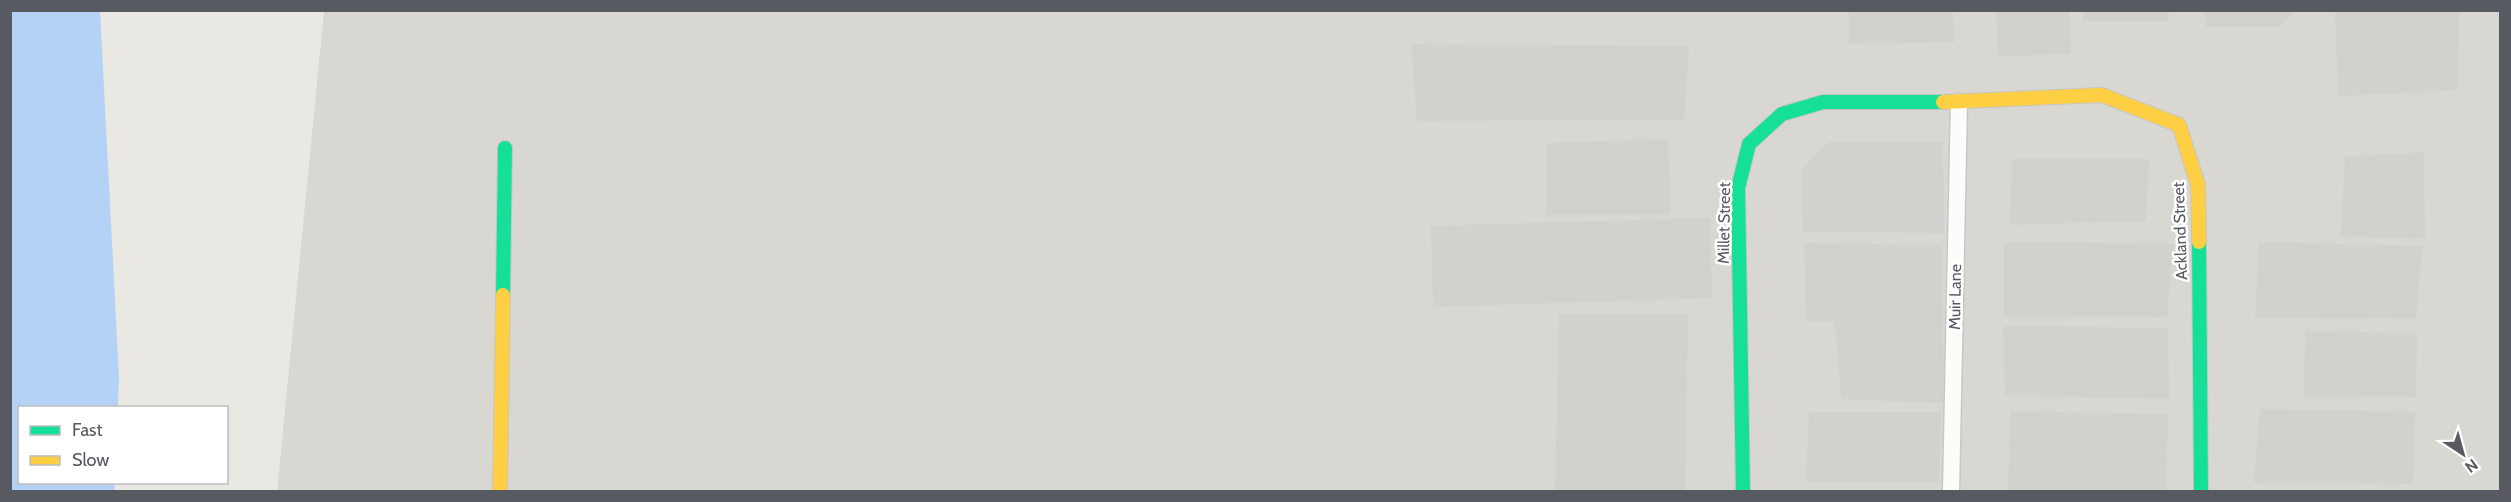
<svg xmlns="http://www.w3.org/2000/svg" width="2511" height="502" font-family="Cabin,sans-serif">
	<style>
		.industrial { fill: #d9d7d1 }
		.water { fill: #b3d2f6 }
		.building { fill: #d2d1cd }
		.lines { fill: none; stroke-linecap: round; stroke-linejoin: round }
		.lane-casing { stroke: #c8c7c7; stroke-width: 19 }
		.fast-casing { stroke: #c6c6c5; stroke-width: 16 }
		.slow-casing { stroke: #c6c6c5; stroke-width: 16 }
		.lane { stroke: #fcfcfb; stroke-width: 16 }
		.fast { stroke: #16e098; stroke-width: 14 }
		.slow { stroke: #ffcf43; stroke-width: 14 }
		.labels { text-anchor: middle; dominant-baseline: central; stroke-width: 5; stroke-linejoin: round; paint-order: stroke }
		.street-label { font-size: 16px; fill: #575a61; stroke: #fff }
	</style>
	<rect width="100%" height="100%" fill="#eae8e2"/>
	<!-- industrial -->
	<path class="industrial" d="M324,11h2176v480l-2223,1z"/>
	<!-- water -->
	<path class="water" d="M10,11h90l19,366 -1,30 -98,1v74l95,1 -1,8h-103z"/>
	<!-- building -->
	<g class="building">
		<path d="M1849,10h103l3,32 -106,2z"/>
		<path d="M1996,10h74l1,43 -73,4z"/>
		<path d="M2083,10h85l1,11h-86z"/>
		<path d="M2205,10h90l-16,17h-73z"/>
		<path d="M2335,10h124l-1,80 -120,6z"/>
		<path d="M1411,44l278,2 -5,74 -267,1z"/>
		<path d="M1668,139l3,76h-124v-72z"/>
		<path d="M1828,142h115l1,91 -141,-1 -2,-61z"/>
		<path d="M2424,152l1,87 -84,-3 4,-79z"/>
		<path d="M2012,159h137l-3,62 -136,4z"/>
		<path d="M1710,218l2,80 -279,9 -2,-81z"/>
		<path d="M2004,242l169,2 -6,73 -163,-1z"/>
		<path d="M2259,242l163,4 -6,73 -161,-1z"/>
		<path d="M1804,243l138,2 2,158 -103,-4 -6,-78h-29z"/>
		<path d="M1559,314l129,1 -3,177h-130z"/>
		<path d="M2003,326l165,2 1,71 -164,-4z"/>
		<path d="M2305,331l112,2 -1,64 -112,-1z"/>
		<path d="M2260,409l155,3 -2,72 -159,-1z"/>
		<path d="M2010,411l158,3 -2,78h-158z"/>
		<path d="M1809,412h132l-2,70h-133z"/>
	</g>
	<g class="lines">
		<defs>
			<path id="lane" d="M1951,492l8,-390"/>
			<g id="fast">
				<path d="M2199,242l2,250"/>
				<path d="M503,295l2,-147"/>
				<path d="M1743,492l-5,-304 11,-44 33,-30 41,-12h120"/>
			</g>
			<g id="slow">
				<path d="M1943,102l159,-7 77,30 19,60 1,57"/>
				<path d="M500,492l3,-197"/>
			</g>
		</defs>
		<!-- lane casing -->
		<use href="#lane" class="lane-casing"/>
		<!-- fast casing -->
		<use href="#fast" class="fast-casing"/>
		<!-- slow casing -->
		<use href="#slow" class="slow-casing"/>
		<!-- lane -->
		<use href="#lane" class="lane"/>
		<!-- fast -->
		<use href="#fast" class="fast"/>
		<!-- slow -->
		<use href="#slow" class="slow"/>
	</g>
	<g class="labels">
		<!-- street labels -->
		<g class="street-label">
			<text transform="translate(1724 223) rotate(-89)">Millet Street</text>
			<text transform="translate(2180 231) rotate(-92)">Ackland Street</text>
			<text transform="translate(1955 297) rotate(-89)">Muir Lane</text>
		</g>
	</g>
	<!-- border -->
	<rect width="2511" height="502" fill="none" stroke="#575a61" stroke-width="24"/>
	<!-- legend -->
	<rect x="18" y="406" width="210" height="78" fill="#ffffff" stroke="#bcbdc0" stroke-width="1.5"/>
	<rect x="30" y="426" width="30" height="9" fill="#16e098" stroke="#bcbdc0" stroke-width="1.5"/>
	<text x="72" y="436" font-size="18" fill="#575a61">Fast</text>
	<rect x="30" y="456" width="30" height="9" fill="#ffcf43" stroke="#bcbdc0" stroke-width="1.5"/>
	<text x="72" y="466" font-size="18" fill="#575a61">Slow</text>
	<!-- north arrow -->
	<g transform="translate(2463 454) rotate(144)" stroke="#ffffff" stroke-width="4.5" paint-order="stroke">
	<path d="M0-4.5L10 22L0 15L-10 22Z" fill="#575a61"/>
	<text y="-9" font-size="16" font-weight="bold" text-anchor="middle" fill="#575a61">N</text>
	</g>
</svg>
